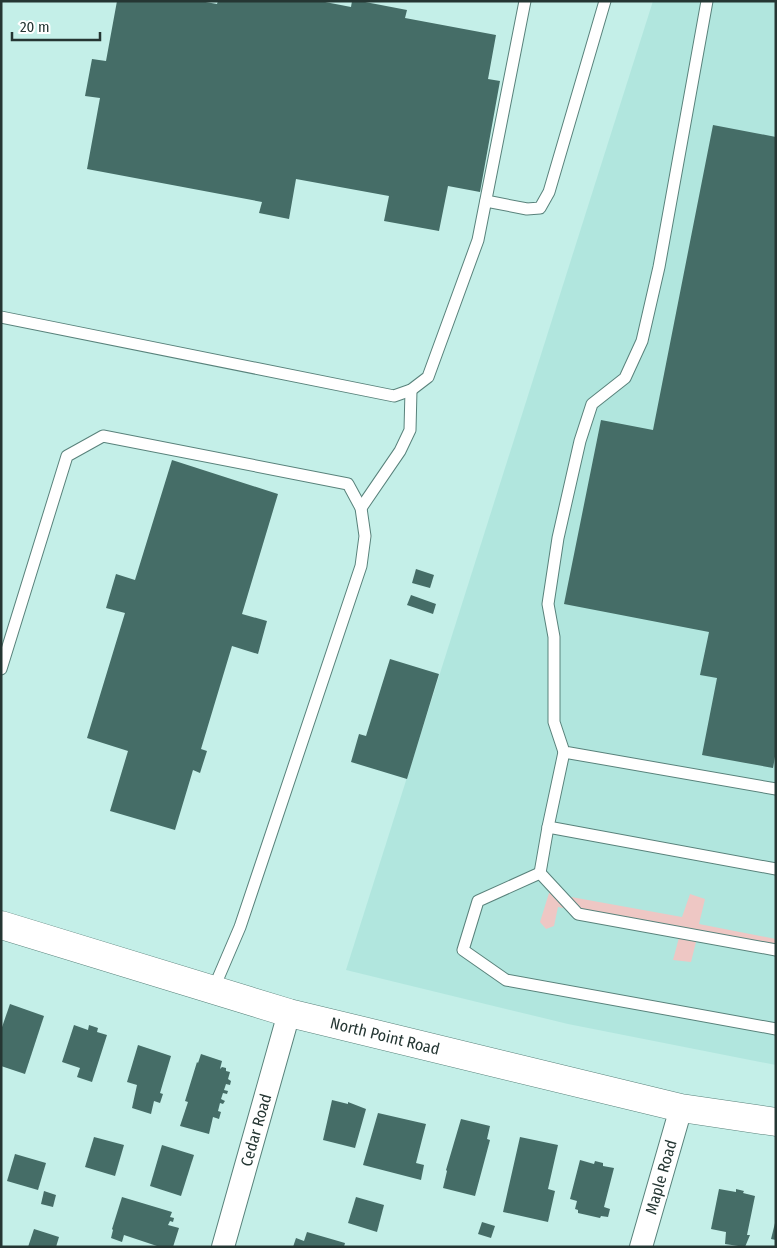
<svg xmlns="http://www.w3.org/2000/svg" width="777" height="1248" font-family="'Fira Sans Condensed',sans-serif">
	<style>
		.built { fill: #b1e6de }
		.green { fill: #eec7c4 }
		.building { fill: #456d67 }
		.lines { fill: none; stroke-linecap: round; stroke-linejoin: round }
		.service-casing { stroke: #59827b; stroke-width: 13 }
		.minor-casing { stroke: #59827b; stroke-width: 24 }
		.tertiary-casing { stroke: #59827b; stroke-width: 29 }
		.service { stroke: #fff; stroke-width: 11 }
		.minor { stroke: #fff; stroke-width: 22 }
		.tertiary { stroke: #fff; stroke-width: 28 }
		.labels { text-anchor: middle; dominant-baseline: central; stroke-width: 5; stroke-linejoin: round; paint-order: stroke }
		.street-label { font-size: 16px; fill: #253633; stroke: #fff }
	</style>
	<rect width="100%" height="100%" fill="#c4efe8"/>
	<!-- built -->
	<path class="built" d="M653,1h123v1064l-208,-41 -222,-54z"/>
	<!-- green -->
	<path class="green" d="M549,893l133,24 8,-23 15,5 -6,25 77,15v11l-78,-16 -7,28 -18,-2 8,-30 -123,-23 -4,19 -8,3 -6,-7z"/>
	<!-- building -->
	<g class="building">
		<path d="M117,1h83l17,3 1,-3h102l31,6 1,-6h8l47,9 -2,8 91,17 -8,44 12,2 -20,111 -32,-6 -9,45 -55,-10 5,-25 -93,-17 -7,40 -30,-6 3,-11 -175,-33 13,-71 -15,-2 7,-37 14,2z"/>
		<path d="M713,125l63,12v614l-3,17 -71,-13 15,-77 -17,-3 9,-43 -145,-28 37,-184 52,10z"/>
		<path d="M172,460l106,34 -36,120 25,7 -9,33 -26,-8 -31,103 6,2 -7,22 -7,-3 -18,60 -65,-19 18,-60 -41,-13 38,-125 -19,-5 10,-34 19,6z"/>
		<path d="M416,569l18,6 -4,13 -18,-5z"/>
		<path d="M411,595l25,9 -3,10 -26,-9z"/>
		<path d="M390,659l49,15 -32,105 -56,-17 8,-28 7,2z"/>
		<path d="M10,1004l34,12 -19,58 -24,-8v-36z"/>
		<path d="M74,1025l14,5 1,-5 9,3 -1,4 10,3 -15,47 -15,-5 3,-9 -18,-6z"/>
		<path d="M138,1045l33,11 -11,37 3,1 -3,9 -6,-2 -3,13 -19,-6 5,-23 -10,-3z"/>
		<path d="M201,1054l21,7 -2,8 2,-2 4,1v3l4,1 -2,7 3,2 -1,4 -4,-1 -2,6 4,1 -1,3 -4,-1 -2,6 4,2 -2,3 -3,-1 -2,8 3,1 -2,7 -6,-2 -4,17 -29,-8 8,-24 -3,-1 12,-39 1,1z"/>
		<path d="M332,1100l16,4v-2l18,7 -11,39 -32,-8z"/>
		<path d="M378,1113l48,11 -10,39 8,2 -3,15 -58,-15z"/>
		<path d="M461,1119l29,7 -3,13 3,1 -15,56 -32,-8 4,-17 -1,-1z"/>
		<path d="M94,1137l30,8 -9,31 -30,-9z"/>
		<path d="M520,1137l38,8 -10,44 7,2 -7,31 -45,-10z"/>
		<path d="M162,1145l32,10 -13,41 -31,-10z"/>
		<path d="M15,1154l31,9 -8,27 -31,-9z"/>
		<path d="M580,1160l14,4 1,-3 8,2v3l11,2 -10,39 6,2 -2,8 -7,-1 -1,2 -22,-5v-3l-3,-1 2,-8 -7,-2z"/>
		<path d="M719,1189l17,3v-3l8,2 -1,2 12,3 -8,39h3l-5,12 -20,-3 1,-12 -15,-3z"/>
		<path d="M44,1191l12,4 -3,12 -12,-3z"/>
		<path d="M122,1197l50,15 -2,5 4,1 -1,4 -3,-1 -2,4 11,3 -6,19 -10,-1 -3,1 -36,-12 -2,7 -11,-4 2,-8 -1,-1z"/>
		<path d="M356,1197l28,8 -7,27 -29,-9z"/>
		<path d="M482,1222l13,4 -4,12 -13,-4z"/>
		<path d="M775,1223h1v17l-5,-1z"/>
		<path d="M34,1229l25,8 -3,10h-28z"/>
		<path d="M307,1232l38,11 -1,4h-51l3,-9 8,3z"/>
	</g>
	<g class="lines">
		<defs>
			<g id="service">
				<path d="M707,1l-48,266 -17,74 -17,37 -33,26 -12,37 -22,97 -10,66 6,33v85l10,30 212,37"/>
				<path d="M486,201l41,8 13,-1 9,-16 56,-191"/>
				<path d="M1,317l393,79 17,-6 17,-13 50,-137 47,-239"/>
				<path d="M361,508l39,-57 10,-21 1,-40"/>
				<path d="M1,669l66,-213 36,-20 245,48 13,24 4,28 -4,30 -121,361 -27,63"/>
				<path d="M564,752l-16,75 -8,46 -62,28 -15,49 43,30 270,49"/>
				<path d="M548,827l228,42"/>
				<path d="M540,873l38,41 198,36"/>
			</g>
			<g id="minor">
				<path d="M223,1247l66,-234"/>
				<path d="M641,1247l40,-139"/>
			</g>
			<path id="tertiary" d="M1,925l288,88 392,95 95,14"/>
		</defs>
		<!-- service casing -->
		<use href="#service" class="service-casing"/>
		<!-- minor casing -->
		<use href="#minor" class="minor-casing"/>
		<!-- tertiary casing -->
		<use href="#tertiary" class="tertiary-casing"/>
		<!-- service -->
		<use href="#service" class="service"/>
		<!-- minor -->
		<use href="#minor" class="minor"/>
		<!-- tertiary -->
		<use href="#tertiary" class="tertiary"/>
	</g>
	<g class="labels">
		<!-- street labels -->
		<g class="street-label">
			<text transform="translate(385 1036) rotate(14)">North Point Road</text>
			<text transform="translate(256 1130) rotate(-74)">Cedar Road</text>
			<text transform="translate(661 1177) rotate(-74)">Maple Road</text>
		</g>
	</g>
	<!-- border -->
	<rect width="777" height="1248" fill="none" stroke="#253633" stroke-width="5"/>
	<!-- scale -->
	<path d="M12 32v8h88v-8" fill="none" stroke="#253633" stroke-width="2.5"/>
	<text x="20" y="32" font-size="15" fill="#253633" stroke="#ffffff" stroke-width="4" paint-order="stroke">20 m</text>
</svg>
